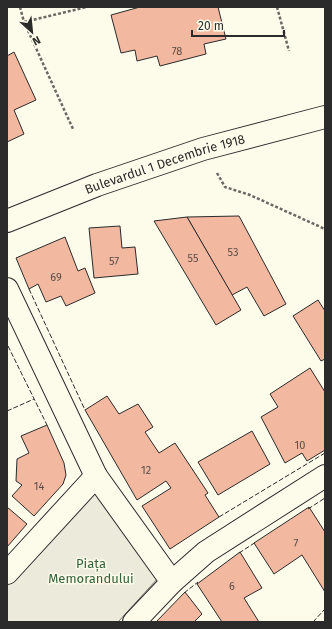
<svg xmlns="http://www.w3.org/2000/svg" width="332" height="629" font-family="'Fira Sans',sans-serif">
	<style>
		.green { fill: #ecebdb; stroke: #74746e }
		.building { fill: #f2b8a0; stroke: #2b2b2b }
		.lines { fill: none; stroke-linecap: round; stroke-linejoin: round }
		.minor-casing { stroke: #2b2b2b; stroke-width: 24 }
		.major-casing { stroke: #2b2b2b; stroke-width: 24 }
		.path { stroke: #6a6964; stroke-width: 2.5; stroke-dasharray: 3 2; stroke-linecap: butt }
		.minor { stroke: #fdfbea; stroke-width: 22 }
		.major { stroke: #fdfbea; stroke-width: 22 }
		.fence { stroke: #2b2b2b; stroke-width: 1; stroke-dasharray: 5 2; stroke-linecap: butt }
		.labels { text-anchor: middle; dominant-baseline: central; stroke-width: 3; stroke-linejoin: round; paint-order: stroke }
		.number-label { font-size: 11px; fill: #5d4e48 }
		.street-label { font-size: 13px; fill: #2b2b2b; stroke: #fdfbea }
		.park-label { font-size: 13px; fill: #34623c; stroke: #fdfbea }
	</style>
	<rect width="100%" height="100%" fill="#fdfbea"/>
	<!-- green -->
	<path class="green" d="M95,489l64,88 -41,45h-111v-38z"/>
	<!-- building -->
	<g class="building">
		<path d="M140,7h78l8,32 -22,5 2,10 -46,12 -3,-10 -20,5 -2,-11 -14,3 -10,-38z"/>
		<path d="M14,52l22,48 -22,10 10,24 -17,8v-86z"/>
		<path d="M239,216l47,88 -22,12 -17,-29 -15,8 -45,-78z"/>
		<path d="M187,217l54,93 -25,15 -62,-104z"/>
		<path d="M120,226l2,22 13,-1 3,27 -44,4 -5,-50z"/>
		<path d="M65,237l13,34 7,-3 10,25 -29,13 -5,-10 -15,6 -8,-18 -9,5 -13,-31z"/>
		<path d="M318,300l7,11v48l-4,2 -28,-45z"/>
		<path d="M310,368l15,24v58l-18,11 -5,-8 -17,10 -24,-46 17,-10 -8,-13z"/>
		<path d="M107,396l12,18 19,-10 15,23 -8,5 14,21 16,-10 33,50 -3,2 14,22 -49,32 -28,-43 29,-18 -5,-7 -29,19 -52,-90z"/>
		<path d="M47,425l17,38 2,12 -3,9 -29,32 -22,-20 10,-11 -6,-4 1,-22 12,-6 -8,-17z"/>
		<path d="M252,431l18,33 -52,31 -20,-33z"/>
		<path d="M7,507l20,17 -20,23z"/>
		<path d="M309,507l16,25v60l-23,-37 -28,19 -20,-31z"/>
		<path d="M240,552l22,36 -18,10 15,24h-37l-25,-38z"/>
		<path d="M185,592l17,22 -8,8h-38z"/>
	</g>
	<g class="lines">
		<defs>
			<g id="minor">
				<path d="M7,289l89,187"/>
				<path d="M7,573l89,-97 76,106 -38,40"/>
				<path d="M172,582l34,-30 119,-76"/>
			</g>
			<g id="major">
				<path id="s1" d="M7,221l90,-36 106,-36 122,-32"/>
			</g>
		</defs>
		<!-- minor casing -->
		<use href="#minor" class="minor-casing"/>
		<!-- major casing -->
		<use href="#major" class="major-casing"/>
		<!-- path -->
		<g class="path">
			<path d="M20,7l4,15 49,107"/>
			<path d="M277,7l12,44"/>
			<path d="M24,22l63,-15"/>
			<path d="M217,173l8,14 25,8 75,34"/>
		</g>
		<!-- minor -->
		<use href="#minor" class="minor"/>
		<!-- major -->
		<use href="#major" class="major"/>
		<!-- fence -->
		<g class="fence">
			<path d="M29,289l56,121"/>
			<path d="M8,346l39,79"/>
			<path d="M7,411l27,-12"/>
			<path d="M308,509l17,-11"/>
			<path d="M219,517l106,-64"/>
			<path d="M239,553l17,-11"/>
			<path d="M184,593l14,-11"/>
			<path d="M313,622l12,-13"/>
		</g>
	</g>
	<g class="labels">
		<!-- number labels -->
		<g class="number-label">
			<text x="177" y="51">78</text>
			<text x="233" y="252">53</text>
			<text x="193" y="258">55</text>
			<text x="114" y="261">57</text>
			<text x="56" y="277">69</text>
			<text x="300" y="445">10</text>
			<text x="146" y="470">12</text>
			<text x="39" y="486">14</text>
			<text x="296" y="543">7</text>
			<text x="232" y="586">6</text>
		</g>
		<!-- street labels -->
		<g class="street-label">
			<text stroke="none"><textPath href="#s1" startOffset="168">Bulevardul 1 Decembrie 1918</textPath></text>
		</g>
		<!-- park labels -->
		<g class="park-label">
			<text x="91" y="563">Piața<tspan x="91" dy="15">Memorandului</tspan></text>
		</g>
	</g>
	<!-- border -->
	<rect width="332" height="629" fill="none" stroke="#2b2b2b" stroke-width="16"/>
	<!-- north arrow -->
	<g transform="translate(32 32) rotate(153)" stroke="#fdfbea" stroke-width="3" paint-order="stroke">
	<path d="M0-3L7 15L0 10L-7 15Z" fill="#2b2b2b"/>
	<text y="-6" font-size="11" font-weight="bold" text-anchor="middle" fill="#2b2b2b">N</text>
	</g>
	<!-- scale -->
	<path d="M192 30v6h92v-6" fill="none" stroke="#2b2b2b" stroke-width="2"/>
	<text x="198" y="30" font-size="12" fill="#2b2b2b" stroke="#fdfbea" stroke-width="3" paint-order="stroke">20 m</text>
</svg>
